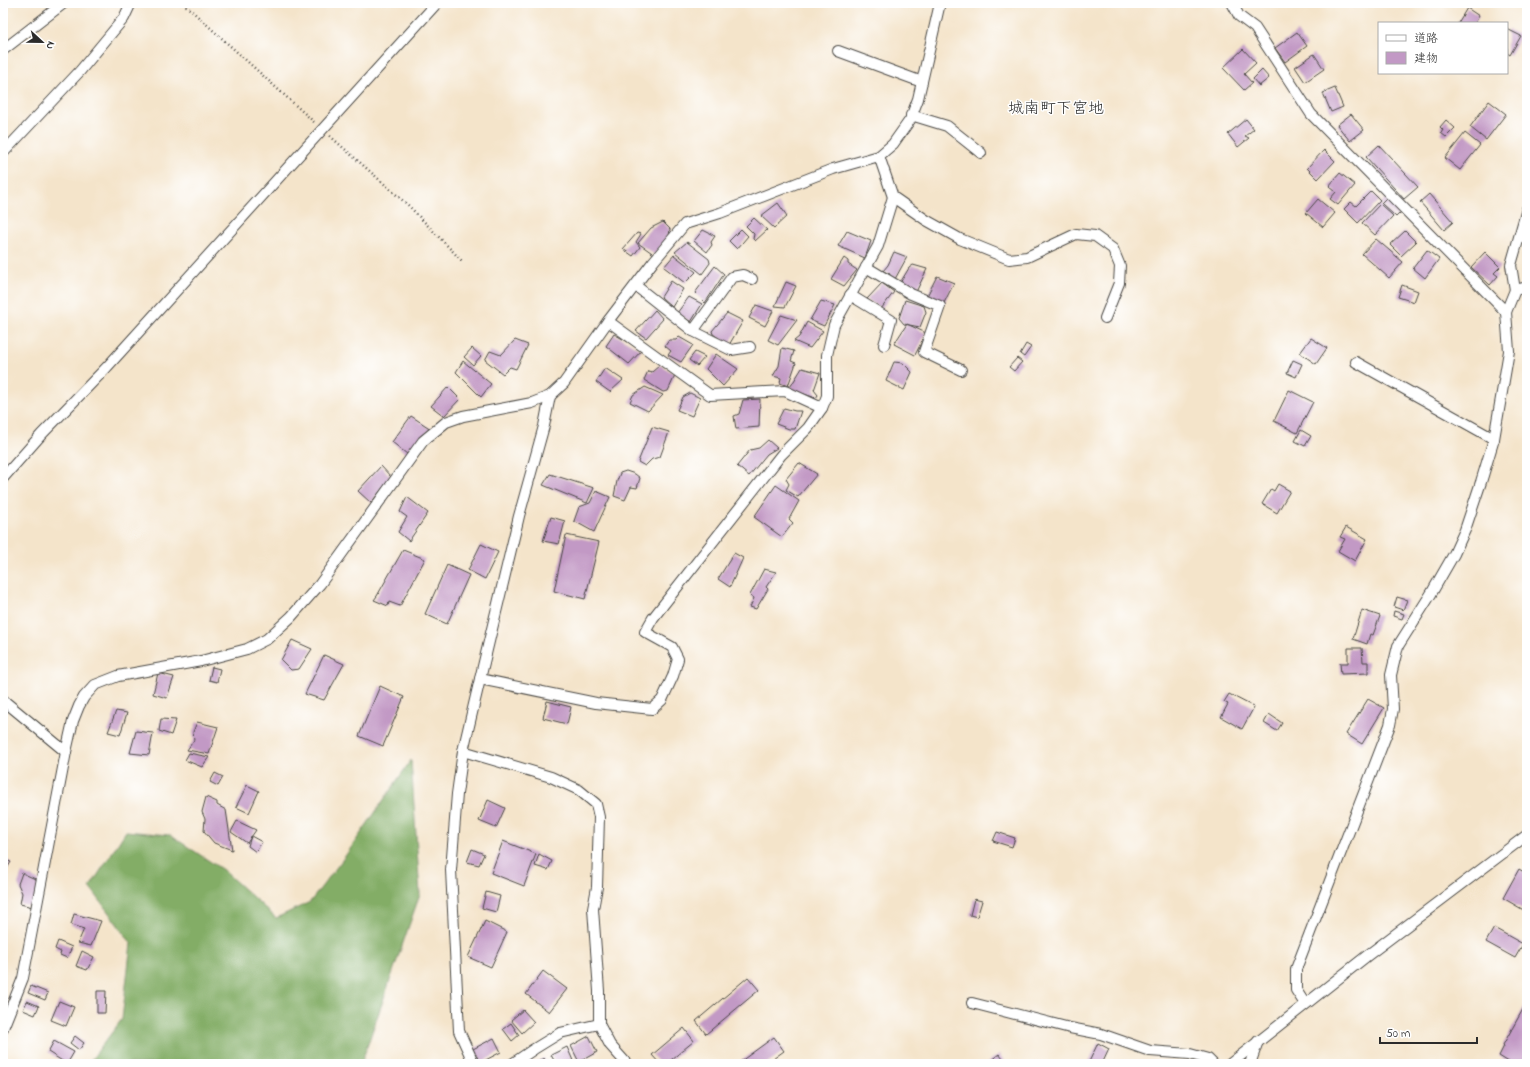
<svg xmlns="http://www.w3.org/2000/svg" width="1530" height="1067" font-family="'Indie Flower','Klee One',sans-serif">
	<style>
		.forest { fill: #83ad66; stroke: #576c48 }
		.building { fill: #c299c5 }
		.lines { fill: none; stroke-linecap: round; stroke-linejoin: round }
		.minor-casing { stroke: #494743; stroke-width: 12 }
		.path { stroke: #494743; stroke-width: 2.5; stroke-dasharray: 1 3; stroke-linecap: butt }
		.minor { stroke: #fff; stroke-width: 10 }
		.labels { text-anchor: middle; dominant-baseline: central; stroke-width: 3; stroke-linejoin: round; paint-order: stroke }
		.quarter-label { font-size: 16px; fill: #2b2b2b; stroke: #fff }
	</style>
	<rect width="100%" height="100%" fill="#fff"/>
	<filter id="ink" filterUnits="userSpaceOnUse"><feTurbulence type="fractalNoise" baseFrequency=".025" numOctaves="2"/><feDisplacementMap in="SourceGraphic" scale="8" xChannelSelector="R" yChannelSelector="G"/><feConvolveMatrix kernelMatrix="1 2 1 2 8 2 1 2 1" color-interpolation-filters="sRGB"/></filter>
	<filter id="wash" filterUnits="userSpaceOnUse"><feTurbulence type="fractalNoise" baseFrequency=".012" numOctaves="4" result="noise"/><feDisplacementMap in="SourceGraphic" scale="16" xChannelSelector="R" yChannelSelector="G"/><feGaussianBlur stdDeviation="0.9" result="paint"/><feColorMatrix in="noise" values="0 0 0 0 0 0 0 0 0 0 0 0 0 0 0 0 0 1.4 0 .05"/><feComposite in="paint" operator="in"/></filter>
	<g filter="url(#wash)">
		<rect width="100%" height="100%" fill="#f4e4ca"/>
		<!-- forest -->
		<path class="forest" d="M411,760l9,134 -59,170h-273l34,-45 9,-76 -41,-56 36,-56 44,4 53,35 53,48 34,-16 36,-47z"/>
		<g id="blocks">
			<!-- building -->
			<g class="building">
				<path d="M1467,8l12,8 -4,7h-17z"/>
				<path d="M1507,29l14,7 -11,19 -3,-2z"/>
				<path d="M1297,32l10,14 -22,16 -10,-14z"/>
				<path d="M1243,49l13,14 -12,11 8,9 -8,7 -21,-22z"/>
				<path d="M1314,54l10,15 -19,13 -10,-15z"/>
				<path d="M1262,70l7,8 -10,8 -6,-7z"/>
				<path d="M1335,88l8,19 -12,5 -8,-19z"/>
				<path d="M1489,101l17,13 -20,26 -16,-13z"/>
				<path d="M1351,114l13,16 -14,11 -13,-16z"/>
				<path d="M1246,119l8,10 -9,7 4,2 -11,9 -10,-13z"/>
				<path d="M1446,120l9,8 -9,9 -5,-4 2,-3 -3,-3z"/>
				<path d="M1465,133l15,12 -20,25 -15,-12z"/>
				<path d="M1379,145l39,42 -14,12 -38,-42z"/>
				<path d="M1324,150l11,11 -17,18 -11,-11z"/>
				<path d="M1340,173l15,12 -17,20 -8,-6 6,-7 -7,-6z"/>
				<path d="M1371,191l9,9 -22,23 -14,-14 7,-7 5,4z"/>
				<path d="M1429,194l24,28 -9,8 -24,-28z"/>
				<path d="M1387,197l15,14 -6,6 -15,-14z"/>
				<path d="M1318,199l17,14 -12,14 -17,-14z"/>
				<path d="M778,203l9,13 -13,12 -13,-12z"/>
				<path d="M1380,204l13,12 -18,19 -13,-12z"/>
				<path d="M754,218l13,12 -12,11 -2,-2 1,-5 -8,-8z"/>
				<path d="M663,222l7,7 -1,7 -14,19 -17,-12 13,-15z"/>
				<path d="M741,229l7,7 -11,13 -8,-8z"/>
				<path d="M703,230l12,6 -4,6 1,3 -5,7 -13,-11z"/>
				<path d="M847,231l24,10 -6,17 -27,-12z"/>
				<path d="M1405,231l11,11 -15,14 -11,-11z"/>
				<path d="M637,233l4,1 -5,8 4,5 -7,9 -10,-7z"/>
				<path d="M1376,239l27,23 -14,16 -27,-24z"/>
				<path d="M687,242l22,17 1,4 -8,11 -27,-22z"/>
				<path d="M1427,250l12,9 -14,19 -12,-10z"/>
				<path d="M894,252l13,5 -12,22 -6,-3 1,-2 -7,-3 5,-6z"/>
				<path d="M1485,252l15,15 -6,6 4,3 -8,9 -19,-18z"/>
				<path d="M674,255l22,17 -11,11 -21,-16z"/>
				<path d="M844,258l4,3v3l9,6 -13,16 -13,-7z"/>
				<path d="M913,265l14,4 -11,23 -16,-9 9,-15z"/>
				<path d="M715,266l9,8 -19,29 -10,-10z"/>
				<path d="M937,276l17,7 -10,20 -17,-7z"/>
				<path d="M671,281l12,8 -11,18 -11,-10z"/>
				<path d="M786,282l10,4 -11,21 -10,-1z"/>
				<path d="M882,283l12,9 -13,17 -14,-10z"/>
				<path d="M1402,285l16,6 -4,11 -16,-5z"/>
				<path d="M689,297l13,7 -11,18 -14,-9z"/>
				<path d="M905,300l19,6 2,6 -6,15 -16,-3 -5,-6z"/>
				<path d="M821,301l14,4 -11,21 -14,-6z"/>
				<path d="M756,305l17,6 -8,15 -16,-8z"/>
				<path d="M655,310l8,9 -17,19 -10,-7z"/>
				<path d="M727,313l16,8 -14,24 -16,-11 -1,-3z"/>
				<path d="M781,315l16,5 -19,25 -10,-5z"/>
				<path d="M807,322l16,9 -13,17 -16,-7 5,-4z"/>
				<path d="M907,324l19,9 -11,22 -21,-11z"/>
				<path d="M614,334l28,16 -13,14 -23,-18z"/>
				<path d="M679,337l14,8 -12,17 -13,-7 3,-4 -6,-5 4,-6h7z"/>
				<path d="M1311,338l16,10 -11,16 -16,-11z"/>
				<path d="M515,340l13,5 -12,24 -6,-2 -7,7 -18,-14 5,-9 11,4z"/>
				<path d="M1026,344l5,3 -7,10 -4,-3z"/>
				<path d="M472,348l9,8 -8,9 -9,-8z"/>
				<path d="M782,348l12,3 -3,10 5,2 -8,23 -8,-3 1,-5 -8,-2 6,-10z"/>
				<path d="M695,352l10,5 -8,9 -8,-6z"/>
				<path d="M716,354l22,15 -15,17 -17,-17z"/>
				<path d="M1017,358l5,4 -8,9 -5,-4z"/>
				<path d="M1293,360l9,4 -6,13 -9,-4z"/>
				<path d="M463,361l28,23 -10,13 -25,-25z"/>
				<path d="M894,362l9,1 9,9 -8,18 -18,-9z"/>
				<path d="M660,365l15,9 -2,6 -5,11 -5,1 -19,-12 4,-9 4,1z"/>
				<path d="M605,368l18,12 -13,12 -14,-10z"/>
				<path d="M802,368l18,5 -6,17 4,5 -2,3 -27,-9z"/>
				<path d="M448,387l12,12 -16,17 -13,-10z"/>
				<path d="M645,387l18,8 -15,16 -18,-9 3,-7z"/>
				<path d="M1289,390l24,12 -16,31 -23,-12z"/>
				<path d="M690,393l10,5 -8,18 -15,-6 6,-13z"/>
				<path d="M760,399l-1,28 -23,2 -2,-13 5,-2 4,-14z"/>
				<path d="M784,408l11,3h6l-6,18h-6l-13,-5z"/>
				<path d="M411,416l20,13 -24,25 -15,-12z"/>
				<path d="M652,427l17,5 -9,25 -8,2 -7,7 -7,-4z"/>
				<path d="M1301,430l10,6 -6,10 -10,-5z"/>
				<path d="M768,440l9,8 -10,6 -18,22 -12,-10 13,-16 9,-2z"/>
				<path d="M799,463l18,11 -19,23 -12,-7 3,-6 -3,-5z"/>
				<path d="M381,466l10,11 -20,26 -13,-12z"/>
				<path d="M626,471l9,3 5,4 -3,10 -6,-1 -6,13 -11,-4 3,-15 3,-8z"/>
				<path d="M550,474l44,14 -7,15 -44,-18z"/>
				<path d="M1278,484l12,7 -13,22 -15,-9 9,-15 3,2z"/>
				<path d="M776,485l23,16 -10,18 4,4 -11,14 -28,-20z"/>
				<path d="M596,491l14,6 -16,35 -20,-11 5,-14 11,-4z"/>
				<path d="M407,497l21,16 -19,28 -11,-9 9,-15 -7,-5z"/>
				<path d="M551,517l14,4 -6,23 -16,-3z"/>
				<path d="M1346,527l21,12 -12,22 -17,-10 7,-12 -5,-2z"/>
				<path d="M566,535l33,7 -14,57 -31,-8z"/>
				<path d="M481,544l17,8 -13,27 -17,-9z"/>
				<path d="M403,550l22,9 -25,47 -11,-4 -1,4 -14,-6 3,-4z"/>
				<path d="M734,553l9,5 -13,29 -12,-8z"/>
				<path d="M447,565l22,10 -22,49 -22,-10z"/>
				<path d="M764,569l12,3 -10,15 2,2 -12,20 -6,-2 4,-9 -4,-3z"/>
				<path d="M1397,597l10,3 -4,10 -9,-3z"/>
				<path d="M1362,610l18,6 -7,19 -3,-1 -3,10 -14,-5z"/>
				<path d="M1394,611l10,3 -2,5 -9,-3z"/>
				<path d="M292,640l20,9 -13,20 -8,1 -10,-10z"/>
				<path d="M1348,648h14l1,14h5v11l-27,1 -1,-11h8z"/>
				<path d="M324,655l20,9 -20,36 -19,-6z"/>
				<path d="M212,667l8,2 -3,13 -8,-2z"/>
				<path d="M158,673l16,4 -7,21 -14,-4z"/>
				<path d="M380,686l24,11 -21,49 -24,-10z"/>
				<path d="M1229,694l25,13 -12,22 -21,-12 7,-13 -4,-2z"/>
				<path d="M1368,699l16,9 -22,36 -16,-10z"/>
				<path d="M547,701l24,6 -4,17 -24,-6z"/>
				<path d="M116,711l11,2 -7,22 -12,-3z"/>
				<path d="M1269,714l13,9 -5,8 -13,-8z"/>
				<path d="M161,719l15,1 -5,15 -12,-4z"/>
				<path d="M197,722l21,5 -9,27 -22,-4 7,-10 -1,-8z"/>
				<path d="M136,731l17,2 -4,22 -19,-2z"/>
				<path d="M189,753l20,4 -7,10 -17,-7z"/>
				<path d="M215,773l8,4 -5,9 -8,-4z"/>
				<path d="M247,785l12,6 -10,22 -13,-6z"/>
				<path d="M206,797l11,5v3l9,5 6,40 -18,-7 -10,-12 1,-12 -3,-7z"/>
				<path d="M488,800l17,8 -9,20 -17,-7z"/>
				<path d="M237,821l19,9 -9,13 -16,-11z"/>
				<path d="M997,832l18,6 -3,9 -19,-6z"/>
				<path d="M251,836l11,6 -6,10 -8,-6z"/>
				<path d="M503,841l33,13 -12,32 -33,-13z"/>
				<path d="M472,849l12,5 -5,11 -12,-3z"/>
				<path d="M539,854l13,7 -4,9 -13,-4z"/>
				<path d="M3,859l8,3 -8,13z"/>
				<path d="M1519,869l8,5v38l-24,-14z"/>
				<path d="M22,873l20,9 -5,26 -17,-4 2,-11 -4,-9z"/>
				<path d="M486,892l14,4 -4,16 -14,-4z"/>
				<path d="M974,899l8,2 -5,16 -7,-2z"/>
				<path d="M74,914l27,7 -10,25 -13,-3 6,-14 -13,-4z"/>
				<path d="M485,921l22,11 -16,35 -23,-10z"/>
				<path d="M1494,928l29,16 -8,14 -29,-16z"/>
				<path d="M58,941l14,6 -5,11 -7,-3 1,-3 -6,-3z"/>
				<path d="M82,951l12,6 -7,13 -11,-4z"/>
				<path d="M543,971l24,18 -18,23 -23,-18z"/>
				<path d="M748,977l11,13 -53,44 -10,-13z"/>
				<path d="M31,986l17,7 -3,7 -17,-7z"/>
				<path d="M97,991h9l-1,22h-8z"/>
				<path d="M27,1001l12,5 -4,9 -12,-5z"/>
				<path d="M59,1001l15,6 -8,19 -15,-6z"/>
				<path d="M1527,1002v62h-15l-13,-8 5,-10 -1,-1z"/>
				<path d="M523,1010l11,12 -12,11 -11,-13z"/>
				<path d="M511,1023l8,12 -7,6 -9,-12z"/>
				<path d="M684,1028l10,13 -28,23h-6l-8,-9z"/>
				<path d="M75,1036l9,7 -5,7 -9,-7z"/>
				<path d="M589,1036l8,16 -18,10 -8,-16z"/>
				<path d="M774,1037l10,14 -18,13h-29z"/>
				<path d="M494,1038l7,14 -21,11 -7,-14z"/>
				<path d="M54,1041l20,11 -7,12 -19,-12z"/>
				<path d="M1098,1043l11,6 -7,15h-14z"/>
				<path d="M567,1047l7,16 -2,1h-16l-5,-9z"/>
				<path d="M999,1054l8,10h-21z"/>
				<path d="M544,1058l3,6h-16z"/>
			</g>
		</g>
	</g>
	<g filter="url(#ink)">
		<use href="#blocks" fill-opacity="0" stroke="#494743" stroke-width="1"/>
		<g class="lines">
			<defs>
				<g id="minor">
					<path d="M1232,3l7,13 16,12 56,86 195,198 3,39 -15,88 -13,43 -16,48 -11,24 -23,40 -33,52 -7,29 2,34 -3,16 -94,244v21l9,14"/>
					<path d="M3,50l61,-47"/>
					<path d="M838,51l84,31"/>
					<path d="M911,115l36,11 34,27"/>
					<path d="M3,153l77,-82 44,-53 7,-15"/>
					<path d="M879,156l14,41 33,23 34,19 49,20 18,-2 49,-23 19,2 18,13 7,17 -1,17 -14,35"/>
					<path d="M866,267l45,27 29,12 -16,46 37,18"/>
					<path d="M636,286l57,45 38,19 19,-3"/>
					<path d="M1515,290l-4,-25 16,-56"/>
					<path d="M850,295l41,25 -7,25"/>
					<path d="M1506,312l9,-22 12,-3"/>
					<path d="M608,321l102,74 75,-4 37,17"/>
					<path d="M693,331l39,-54 11,-2 9,4"/>
					<path d="M1356,362l138,77"/>
					<path d="M3,478l38,-43 66,-68 330,-364"/>
					<path d="M480,679l116,24 56,6 10,-9 11,-24 5,-17 -6,-12 -27,-15 8,-14 128,-163 27,-27 14,-20 5,-12v-41l7,-30 44,-79 15,-49"/>
					<path d="M3,700l63,52"/>
					<path d="M463,751l88,26 28,13 17,14 3,13 -2,70 -4,22 6,82v33l11,21 17,19"/>
					<path d="M972,1003l98,25 31,6 49,17 40,3 18,5 5,5"/>
					<path d="M3,1028l20,-50 43,-226 7,-31 6,-15 5,-9 11,-12 23,-9 83,-15 46,-12 20,-10 24,-22 29,-33 103,-143 23,-19 17,-6 69,-13 18,-7 14,-13 44,-62 45,-59 32,-38 35,-11 113,-44 46,-13 14,-12 17,-24 8,-21 22,-96"/>
					<path d="M474,1064l-15,-33 -8,-161 6,-76 6,-43 17,-72 39,-163 25,-90 6,-30"/>
					<path d="M512,1064l22,-15 26,-16 39,-9"/>
					<path d="M1230,1064l138,-109 159,-120"/>
					<path d="M1250,1064l8,-23"/>
				</g>
			</defs>
			<!-- minor casing -->
			<use href="#minor" class="minor-casing"/>
			<!-- path -->
			<g class="path">
				<path d="M183,3l131,119"/>
				<path d="M330,136l78,69 55,57"/>
			</g>
			<!-- minor -->
			<use href="#minor" class="minor"/>
		</g>
	</g>
	<g class="labels">
		<!-- quarter labels -->
		<g class="quarter-label">
			<text x="1056" y="109">城南町下宮地</text>
		</g>
	</g>
	<!-- margin -->
	<rect width="1530" height="1067" fill="none" stroke="#fff" stroke-width="16"/>
	<!-- legend -->
	<rect x="1378" y="22" width="130" height="52" fill="#ffffff" stroke="#aaaaaa"/>
	<rect x="1386" y="35" width="20" height="6" fill="#ffffff" stroke="#aaaaaa"/>
	<text x="1414" y="42" font-size="12" fill="#2b2b2b">道路</text>
	<rect x="1386" y="52" width="20" height="12" fill="#c299c5" stroke="#aaaaaa"/>
	<text x="1414" y="62" font-size="12" fill="#2b2b2b">建物</text>
	<!-- north arrow -->
	<g transform="translate(42 42) rotate(112)" stroke="#ffffff" stroke-width="3" paint-order="stroke">
	<path d="M0-3L7 15L0 10L-7 15Z" fill="#2b2b2b"/>
	<text y="-6" font-size="11" font-weight="bold" text-anchor="middle" fill="#2b2b2b">N</text>
	</g>
	<!-- scale -->
	<path d="M1380 1037v6h97v-6" fill="none" stroke="#2b2b2b" stroke-width="2"/>
	<text x="1386" y="1037" font-size="12" fill="#2b2b2b" stroke="#ffffff" stroke-width="3" paint-order="stroke">50 m</text>
</svg>
